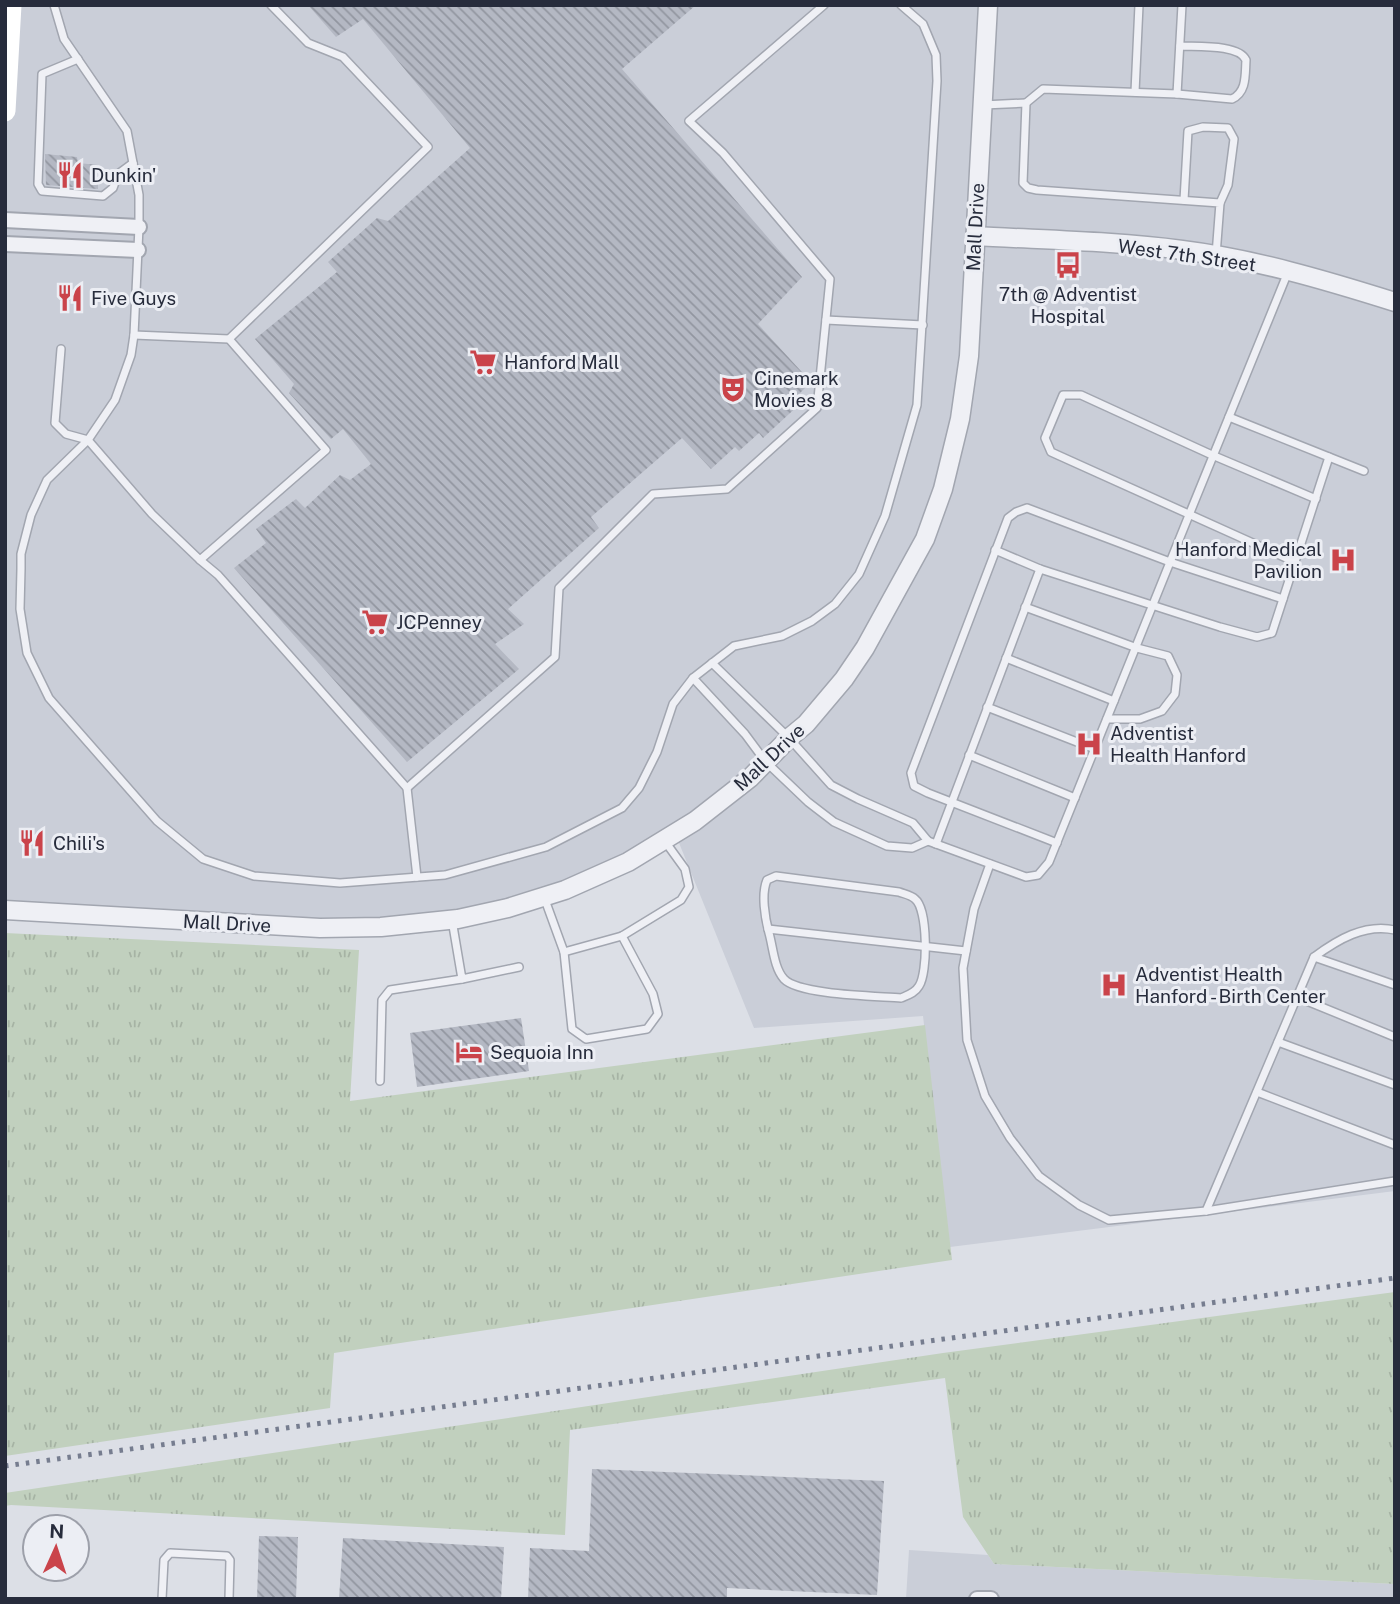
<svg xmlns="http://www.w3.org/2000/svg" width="1400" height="1604" font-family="'Public Sans',sans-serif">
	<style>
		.built { fill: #caced8 }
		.grass { fill: url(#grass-tufts) }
		.building { fill: url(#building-back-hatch) }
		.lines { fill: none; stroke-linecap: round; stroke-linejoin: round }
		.service-casing { stroke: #a2a6b0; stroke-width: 10 }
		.minor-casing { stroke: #a2a6b0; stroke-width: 18 }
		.tertiary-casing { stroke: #a2a6b0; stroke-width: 21 }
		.service { stroke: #eff0f5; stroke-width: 7 }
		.minor { stroke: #eff0f5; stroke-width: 14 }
		.tertiary { stroke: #eff0f5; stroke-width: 18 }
		.secondary { stroke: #fff; stroke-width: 21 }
		.rail { stroke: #767d8f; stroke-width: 5; stroke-dasharray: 3.5 7; stroke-linecap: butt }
		.labels { text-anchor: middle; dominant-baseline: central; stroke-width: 6; stroke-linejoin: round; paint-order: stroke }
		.poi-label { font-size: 19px; fill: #272c3c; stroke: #eceef4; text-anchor: start }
		.street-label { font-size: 19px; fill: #272c3c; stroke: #eceef4 }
	</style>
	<defs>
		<pattern id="grass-tufts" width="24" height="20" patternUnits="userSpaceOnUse" patternTransform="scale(1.75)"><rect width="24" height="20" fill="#c1d0be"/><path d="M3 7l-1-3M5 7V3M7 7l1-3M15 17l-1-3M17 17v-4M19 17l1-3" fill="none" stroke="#a6b3a4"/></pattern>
		<pattern id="building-back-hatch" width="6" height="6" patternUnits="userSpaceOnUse" patternTransform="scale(1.75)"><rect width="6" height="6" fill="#b4b8c3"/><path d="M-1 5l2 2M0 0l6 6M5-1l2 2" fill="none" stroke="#9296a0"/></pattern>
	</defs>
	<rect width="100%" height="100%" fill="#dcdfe6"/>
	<!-- built -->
	<g class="built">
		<path d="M11,5h1384v1186l-445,56 -27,-231 -169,12 -79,-195 -70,40 -181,51 -419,-14v-799z"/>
		<path d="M909,1550l79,5 6,9 401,20v15h-489z"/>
	</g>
	<!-- grass -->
	<g class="grass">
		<path d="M5,933l354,17 -9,151 575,-76 27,235 -618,93 -4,55 -325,48z"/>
		<path d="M1395,1292v292l-401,-20 -31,-47 -18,-139 -375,52 -5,105 -554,-30 -6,1v-13l938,-140z"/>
	</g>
	<!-- building -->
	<g class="building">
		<path d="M308,5h388l-74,64 180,208 -44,47 53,58 -14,14 5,6 -39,36 -4,-5 -20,18 -4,-4 -24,22 -29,-31 -91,79 8,11 -91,81 16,15 -29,20 24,25 -112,93 -173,-194 32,-25 -10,-14 40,-30 9,9 35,-33 10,5 21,-16 -28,-35 -12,10 -42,-46 5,-9 -39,-45 82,-67 -9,-10 49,-44 11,3 82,-73 -107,-129 -27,18z"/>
		<path d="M45,154l32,3 1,6 20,2v24l-52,-4z"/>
		<path d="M521,1018l8,53 -112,16 -7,-54z"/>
		<path d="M592,1469l292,12 -7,114 -150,-7v11h-199l2,-51 59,3z"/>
		<path d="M259,1536l39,1 -2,62h-39z"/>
		<path d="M343,1538l161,9 -3,52h-162z"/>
	</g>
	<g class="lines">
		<defs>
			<g id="service">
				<path d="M54,5l10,34 63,92 12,64v32l-5,108 -3,20 -16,45 -27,40 -41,40 -16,35 -10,39v15l-1,40 7,44 22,45 108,123 46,38 51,17 25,2 61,5 105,-8 101,-28 76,-39 17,-20 18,-36 16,-48 20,-26 41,-32 48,-10 30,-15 23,-17 24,-30 26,-58 32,-111 20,-324 -1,-26 -13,-31 -22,-19"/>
				<path d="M1182,5l-5,89 -134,-5 -17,14 -3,80 5,5 9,2 183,13 -4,52"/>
				<path d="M78,59l-36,15 -4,110 4,7 61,5 10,-8 5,-14 15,-11"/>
				<path d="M1135,92l4,-87"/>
				<path d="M1177,94l55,5c15,-7 13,-24 14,-39 -7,-16 -49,-13 -66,-14"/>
				<path d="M983,105l43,-2"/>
				<path d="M1184,200l4,-69 15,-4 25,1 6,11 -6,46 -8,18"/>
				<path d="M826,320l97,5"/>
				<path d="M229,339l199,-192 -85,-90 -35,-14 -37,-38"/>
				<path d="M61,349l-6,74 11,11 22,6 64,74 48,46 126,-110 -97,-111 -95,-4"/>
				<path d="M1229,417l135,54"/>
				<path d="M995,550l45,19"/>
				<path d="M200,560l18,15 189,213 10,89"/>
				<path d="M1295,562l-244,-110 -6,-14 18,-43h18l131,60 104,44"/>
				<path d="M1025,607l112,41 31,8 9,19 -2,19 -13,17 -22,8h-33"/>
				<path d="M1006,658l108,43"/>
				<path d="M712,663l77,75 42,47 27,14 55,24 15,18 98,36 12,-2 11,-13c80,-196 158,-394 239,-590"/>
				<path d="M693,678l52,56 20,27 43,41 26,20 53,24 25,2 16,-7"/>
				<path d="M987,707l108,42"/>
				<path d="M969,755l106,43"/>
				<path d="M407,788l148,-131 4,-69 94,-94 74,-5 90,-81 13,-129 -107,-126 -34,-32 135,-116"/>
				<path d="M1057,843l-129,-50 -14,-7 -3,-13 97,-255 8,-6 11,-4 143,54 113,37"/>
				<path d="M936,844l104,-275 180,58 37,10 15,-4 57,-176"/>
				<path d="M990,864l-16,45 -11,59 4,72 18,56 25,42 29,38 40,29 30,15 97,-9 189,-30"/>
				<path d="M776,876l123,16c5,2 12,3 16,7 13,10 13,74 4,87 -4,7 -11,9 -18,12 -24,-2 -102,-3 -117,-19 -10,-11 -11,-32 -15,-46 -4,-15 -8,-39 -2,-53z"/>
				<path d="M544,897l20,55 58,-16 59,-36 8,-13 -4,-18 -21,-29"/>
				<path d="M452,920l10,59 57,-12"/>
				<path d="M768,929l198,22"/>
				<path d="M564,952l8,77 14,10 61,-10 11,-15 -5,-20 -31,-58"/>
				<path d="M1314,957l81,28"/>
				<path d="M1297,997l98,40"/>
				<path d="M1278,1042l117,43"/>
				<path d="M380,1081l2,-81 8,-10 72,-11"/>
				<path d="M1257,1092l138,53"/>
				<path d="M1206,1211l108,-254c23,-17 51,-34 81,-27"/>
				<path d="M162,1599l2,-39 6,-7 57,3 3,4 -1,39"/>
			</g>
			<g id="minor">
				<path d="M5,220l134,7"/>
				<path d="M5,244l133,6"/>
				<path d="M977,1599h14"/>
			</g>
			<g id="tertiary">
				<path d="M975,236c69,4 139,5 207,14 72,9 143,30 213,52"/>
				<path d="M5,910l315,18 61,-1 77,-8 50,-11 57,-18 63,-28 67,-41 55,-43 39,-40 17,-14 38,-45 21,-31 60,-109 18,-50 17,-70 9,-63 19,-351"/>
			</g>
		</defs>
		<!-- service casing -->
		<use href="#service" class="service-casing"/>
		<!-- minor casing -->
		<use href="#minor" class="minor-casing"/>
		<!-- tertiary casing -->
		<use href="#tertiary" class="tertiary-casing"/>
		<!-- service -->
		<use href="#service" class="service"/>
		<!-- minor -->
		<use href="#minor" class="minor"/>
		<!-- tertiary -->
		<use href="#tertiary" class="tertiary"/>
		<!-- secondary -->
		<path class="secondary" d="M5,111l6,-106"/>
		<!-- rail -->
		<path class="rail" d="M5,1466l1390,-188"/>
	</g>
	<!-- icons -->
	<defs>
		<symbol id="restaurant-bare" viewBox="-9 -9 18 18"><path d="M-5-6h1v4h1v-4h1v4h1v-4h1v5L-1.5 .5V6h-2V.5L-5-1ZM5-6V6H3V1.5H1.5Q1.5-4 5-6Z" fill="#ca434a" stroke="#eceef4" stroke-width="2.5" paint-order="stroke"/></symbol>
		<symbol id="bus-bare" viewBox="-9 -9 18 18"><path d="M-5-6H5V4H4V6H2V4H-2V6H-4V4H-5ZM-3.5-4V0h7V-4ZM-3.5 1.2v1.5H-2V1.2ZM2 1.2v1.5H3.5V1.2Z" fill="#ca434a" stroke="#eceef4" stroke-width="2.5" paint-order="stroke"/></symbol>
		<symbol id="supermarket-bare" viewBox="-9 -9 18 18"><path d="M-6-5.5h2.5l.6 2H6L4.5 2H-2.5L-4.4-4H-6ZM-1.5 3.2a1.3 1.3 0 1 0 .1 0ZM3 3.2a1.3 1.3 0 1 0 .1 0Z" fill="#ca434a" stroke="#eceef4" stroke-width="2.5" paint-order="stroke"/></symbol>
		<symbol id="theatre-bare" viewBox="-9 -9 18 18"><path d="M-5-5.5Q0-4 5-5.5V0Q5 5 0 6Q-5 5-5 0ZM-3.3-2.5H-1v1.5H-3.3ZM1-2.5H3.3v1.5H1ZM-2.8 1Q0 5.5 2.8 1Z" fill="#ca434a" stroke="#eceef4" stroke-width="2.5" paint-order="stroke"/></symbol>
		<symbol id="hospital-bare" viewBox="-9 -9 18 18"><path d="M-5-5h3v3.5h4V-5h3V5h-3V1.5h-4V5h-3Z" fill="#ca434a" stroke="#eceef4" stroke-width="2.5" paint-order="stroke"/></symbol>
		<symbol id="hotel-bare" viewBox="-9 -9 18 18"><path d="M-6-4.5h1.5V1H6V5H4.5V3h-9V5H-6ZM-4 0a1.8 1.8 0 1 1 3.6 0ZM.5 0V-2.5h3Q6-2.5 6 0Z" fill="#ca434a" stroke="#eceef4" stroke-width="2.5" paint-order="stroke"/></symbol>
	</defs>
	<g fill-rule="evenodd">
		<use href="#restaurant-bare" x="51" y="156" width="38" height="38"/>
		<use href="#bus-bare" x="1049" y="246" width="38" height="38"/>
		<use href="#restaurant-bare" x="51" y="279" width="38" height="38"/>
		<use href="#supermarket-bare" x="464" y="343" width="38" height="38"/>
		<use href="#theatre-bare" x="714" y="370" width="38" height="38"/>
		<use href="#hospital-bare" x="1324" y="541" width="38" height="38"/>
		<use href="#supermarket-bare" x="356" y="603" width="38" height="38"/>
		<use href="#hospital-bare" x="1070" y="725" width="38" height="38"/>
		<use href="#restaurant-bare" x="13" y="824" width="38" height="38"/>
		<use href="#hospital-bare" x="1095" y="966" width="38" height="38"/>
		<use href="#hotel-bare" x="450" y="1033" width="38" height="38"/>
	</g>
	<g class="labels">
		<!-- poi labels -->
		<g class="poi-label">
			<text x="91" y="175">Dunkin'</text>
			<text x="1068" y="294" text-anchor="middle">7th @ Adventist<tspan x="1068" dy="22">Hospital</tspan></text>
			<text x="91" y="298">Five Guys</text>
			<text x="504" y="362">Hanford Mall</text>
			<text x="754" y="378">Cinemark<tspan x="754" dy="22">Movies 8</tspan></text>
			<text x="1322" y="549" text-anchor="end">Hanford Medical<tspan x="1322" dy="22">Pavilion</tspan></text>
			<text x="396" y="622">JCPenney</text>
			<text x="1110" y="733">Adventist<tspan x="1110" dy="22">Health Hanford</tspan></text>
			<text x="53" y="843">Chili's</text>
			<text x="1135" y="974">Adventist Health<tspan x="1135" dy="22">Hanford - Birth Center</tspan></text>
			<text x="490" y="1052">Sequoia Inn</text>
		</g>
		<!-- street labels -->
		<g class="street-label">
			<text transform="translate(975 227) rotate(-87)">Mall Drive</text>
			<text transform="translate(1187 255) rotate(8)">West 7th Street</text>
			<text transform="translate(769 757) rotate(-43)">Mall Drive</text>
			<text transform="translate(227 923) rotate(3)">Mall Drive</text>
		</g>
	</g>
	<!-- border -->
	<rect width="1400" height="1604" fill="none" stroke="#272c3c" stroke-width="14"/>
	<!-- north arrow -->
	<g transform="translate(56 1548) rotate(3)"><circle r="33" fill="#eceef4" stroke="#9da0aa" stroke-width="2"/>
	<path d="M0-5L12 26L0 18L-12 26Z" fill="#ca434a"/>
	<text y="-10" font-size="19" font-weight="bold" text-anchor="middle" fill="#272c3c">N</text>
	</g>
</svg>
